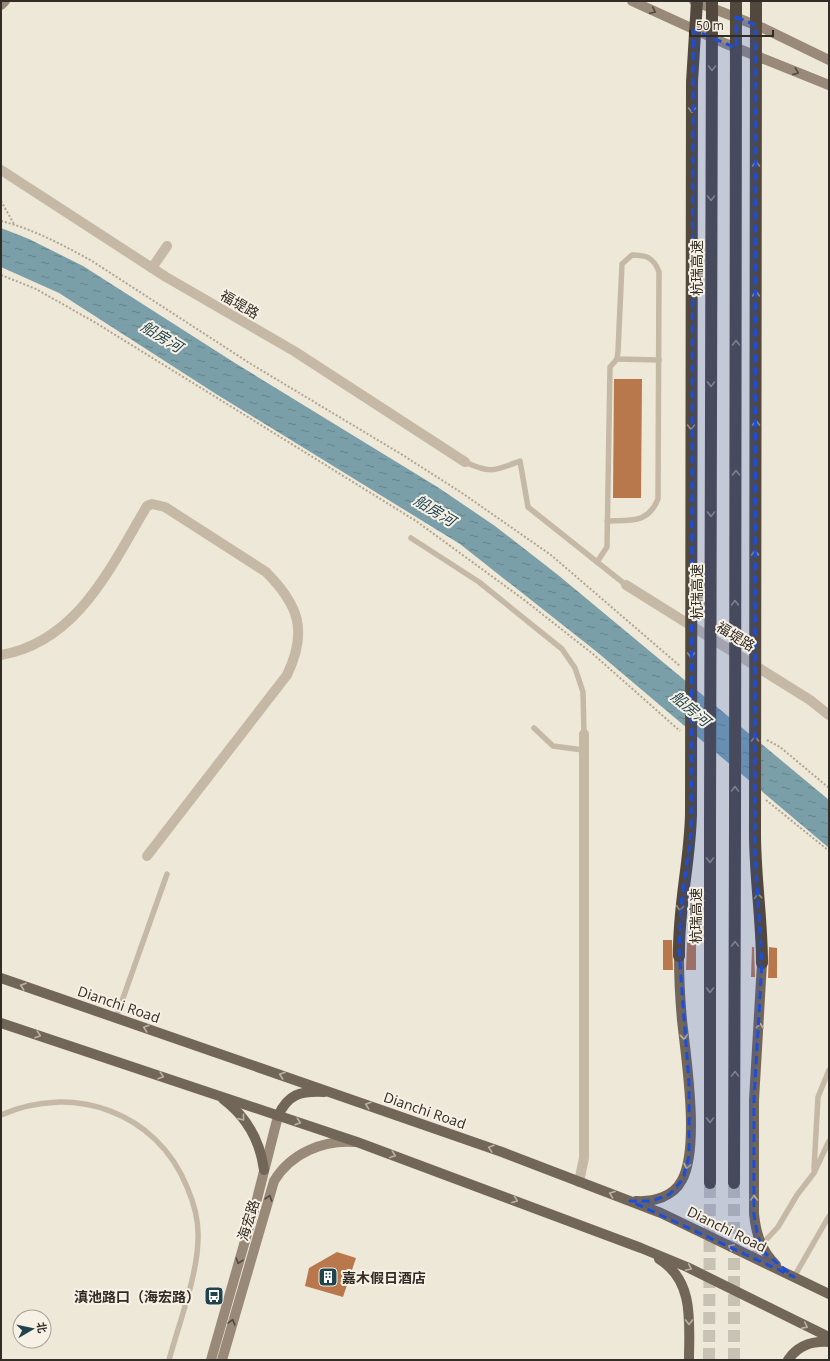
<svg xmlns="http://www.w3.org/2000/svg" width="830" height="1361" font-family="'Open Sans','Noto Sans SC',sans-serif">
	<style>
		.water { fill: url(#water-ripples) }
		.building { fill: #b9784c }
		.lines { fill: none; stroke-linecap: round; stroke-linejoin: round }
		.motorway-tunnel { stroke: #c8c2b5; stroke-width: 12; stroke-dasharray: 12 6; stroke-linecap: butt }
		.path { stroke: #b0a491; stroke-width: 2; stroke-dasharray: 2 2; stroke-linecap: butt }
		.service { stroke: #c5b9a6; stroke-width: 5.5 }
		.minor { stroke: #c5b9a6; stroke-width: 10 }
		.secondary { stroke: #988978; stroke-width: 10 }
		.primary { stroke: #726659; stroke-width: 10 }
		.motorway { stroke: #52483e; stroke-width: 12 }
		.motorway-bridge { stroke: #52483e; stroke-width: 12 }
		.oneway { stroke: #51483f }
		.oneway2 { stroke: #948c81 }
		.oneway3 { stroke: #bbb2a6 }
		.marked { fill: #1d4ed8; fill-opacity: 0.2; stroke: #1d4ed8; stroke-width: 3; stroke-dasharray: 8 5; stroke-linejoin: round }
		.labels { text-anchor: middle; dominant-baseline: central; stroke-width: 4; stroke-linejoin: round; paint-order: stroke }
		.street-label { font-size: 14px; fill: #322c26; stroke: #f7f1e5 }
		.poi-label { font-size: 14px; font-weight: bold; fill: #322c26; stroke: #f7f1e5; text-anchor: start }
		.water-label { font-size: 15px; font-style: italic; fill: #20444f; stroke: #f7f1e5 }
	</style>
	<defs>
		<pattern id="water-ripples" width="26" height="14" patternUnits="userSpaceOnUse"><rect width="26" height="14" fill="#7b9fa8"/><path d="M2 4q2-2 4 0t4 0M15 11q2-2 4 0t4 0" fill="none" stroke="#658289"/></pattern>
	</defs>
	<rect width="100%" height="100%" fill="#eee8d9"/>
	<!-- water -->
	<path class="water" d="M1,228l28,11 54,27 152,97 204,125 56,38 63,49 271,225v48l-232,-196 -137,-108 -244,-150 -157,-101 -58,-26z"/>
	<!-- building -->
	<g class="building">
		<path d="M614,379h28l-1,119h-28z"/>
		<path d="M663,940h9l1,30h-10z"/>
		<path d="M687,940h9v30h-10z"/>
		<path d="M752,947h2l1,30h-4z"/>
		<path d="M769,947l8,1v30h-9z"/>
		<path d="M337,1252l19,6 -13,39 -38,-11 4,-18z"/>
	</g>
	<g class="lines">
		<!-- motorway-tunnel -->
		<g class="motorway-tunnel">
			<path d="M709,1360l1,-177"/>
			<path d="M734,1360v-177"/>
		</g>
		<!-- path -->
		<g class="path">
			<path d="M1,201l13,23"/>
			<path d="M1,221c32,8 62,24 91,40l159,103 150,90 61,39 89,62 129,111"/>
			<path d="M1,275l35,14 60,34 320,198 107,78 70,55 87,77"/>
			<path d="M767,740l13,7 49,41"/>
			<path d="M766,800l63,51"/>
		</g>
		<!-- service -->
		<g class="service">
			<path d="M617,359l42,1"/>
			<path d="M465,462c26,12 29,9 55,-1l8,46 98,78"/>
			<path d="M411,538l68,44 83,67 13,19 8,24 1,42"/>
			<path d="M597,562l10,-15 3,-180 7,-8 1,-8 4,-87 10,-9c15,0 22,3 27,17l-1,227c-10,25 -28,21 -51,22"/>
			<path d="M534,728l19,18 30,4"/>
			<path d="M116,1018l51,-144"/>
			<path d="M1,1115c72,-32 156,-3 186,72 7,16 12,35 11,53 -1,37 -19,83 -29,120"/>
			<path d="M814,1169l4,-72 11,-27"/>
			<path d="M751,1256l27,-29 19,-32 17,-22 15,-32"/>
			<path d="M794,1277l35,-61"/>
		</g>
		<!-- minor -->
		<g class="minor">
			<path d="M1,170l165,107 128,74 171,111"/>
			<path d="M152,268l15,-22"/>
			<path d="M626,585l184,115 19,15"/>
			<path d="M1,655c77,-13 110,-89 146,-149l5,-2 13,3 101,65c33,33 42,59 21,103l-140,181"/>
			<path d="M579,1182l5,-24v-424"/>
		</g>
		<!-- secondary -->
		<g class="secondary">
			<path d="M632,1l92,42 105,42"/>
			<path d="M694,1l69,27 66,32"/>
			<path d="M1,5l4,-4"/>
			<path d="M211,1360l46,-161 21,-83"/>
			<path d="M222,1360l52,-179c17,-28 49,-41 80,-39"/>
		</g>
		<!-- primary -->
		<g class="primary">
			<path d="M762,963l-8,137v114c2,20 7,36 22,51"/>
			<path d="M1,978l501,174 159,61 168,81"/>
			<path d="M1,1023l356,119 284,106 46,19 142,70"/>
			<path d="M223,1099c24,18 37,41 41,71"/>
			<path d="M278,1116c10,-22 22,-25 46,-24"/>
			<path d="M636,1201c18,1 37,-4 46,-21 18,-33 4,-122 0,-160 -2,-22 -3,-43 -3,-64"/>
			<path d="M659,1259c36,22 30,65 30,101"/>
			<path d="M788,1360c10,-15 24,-19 41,-18"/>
		</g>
		<!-- motorway -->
		<g class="motorway">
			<path d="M755,834c0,43 7,86 7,129"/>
			<path d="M679,956c-1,-49 11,-94 12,-142"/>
			<path d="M710,1183v-362"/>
			<path d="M734,1183l1,-355"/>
		</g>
		<!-- motorway-bridge -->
		<g class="motorway-bridge">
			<path d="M691,814l1,-732 5,-81"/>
			<path d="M710,821l2,-820"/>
			<path d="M735,828l1,-827"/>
			<path d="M755,834l1,-833"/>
		</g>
	</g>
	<!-- one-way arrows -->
	<defs><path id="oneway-chevron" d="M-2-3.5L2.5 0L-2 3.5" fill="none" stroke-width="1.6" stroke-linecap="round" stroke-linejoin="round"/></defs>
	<g class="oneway">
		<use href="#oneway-chevron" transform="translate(653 11) rotate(25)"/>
		<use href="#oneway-chevron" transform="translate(796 72) rotate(21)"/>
		<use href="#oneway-chevron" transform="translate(269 1198) rotate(-73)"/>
		<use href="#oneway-chevron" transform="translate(239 1261) rotate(107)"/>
		<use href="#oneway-chevron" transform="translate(232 1322) rotate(-75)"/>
	</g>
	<g class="oneway2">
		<use href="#oneway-chevron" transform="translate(712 68) rotate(90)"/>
		<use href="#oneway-chevron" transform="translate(692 110) rotate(90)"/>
		<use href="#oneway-chevron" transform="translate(756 164) rotate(-90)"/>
		<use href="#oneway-chevron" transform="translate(711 198) rotate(90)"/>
		<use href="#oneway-chevron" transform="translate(756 294) rotate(-90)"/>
		<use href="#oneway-chevron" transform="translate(736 343) rotate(-90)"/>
		<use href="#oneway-chevron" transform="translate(711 384) rotate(90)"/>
		<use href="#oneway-chevron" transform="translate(756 423) rotate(-90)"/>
		<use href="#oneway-chevron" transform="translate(691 427) rotate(90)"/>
		<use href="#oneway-chevron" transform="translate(736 473) rotate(-90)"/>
		<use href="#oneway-chevron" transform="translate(711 514) rotate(90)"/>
		<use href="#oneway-chevron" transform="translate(755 553) rotate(-90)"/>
		<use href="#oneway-chevron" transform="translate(735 603) rotate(-90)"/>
		<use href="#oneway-chevron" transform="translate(691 655) rotate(90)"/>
		<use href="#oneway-chevron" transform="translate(755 739) rotate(-90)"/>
		<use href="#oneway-chevron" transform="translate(735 789) rotate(-90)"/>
		<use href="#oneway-chevron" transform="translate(710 860) rotate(90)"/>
		<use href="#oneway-chevron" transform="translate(758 896) rotate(-96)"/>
		<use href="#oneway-chevron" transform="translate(680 908) rotate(95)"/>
		<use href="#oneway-chevron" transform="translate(735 944) rotate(-90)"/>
		<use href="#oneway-chevron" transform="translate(710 990) rotate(90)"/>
		<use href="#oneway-chevron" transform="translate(735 1074) rotate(-90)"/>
		<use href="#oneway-chevron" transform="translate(710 1120) rotate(90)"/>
	</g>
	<g class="oneway3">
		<use href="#oneway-chevron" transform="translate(23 986) rotate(-161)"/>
		<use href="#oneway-chevron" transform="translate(760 1026) rotate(-85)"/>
		<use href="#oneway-chevron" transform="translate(146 1028) rotate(-161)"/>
		<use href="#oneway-chevron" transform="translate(38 1035) rotate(18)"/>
		<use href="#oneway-chevron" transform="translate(684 1037) rotate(84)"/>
		<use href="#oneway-chevron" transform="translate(282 1075) rotate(-161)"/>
		<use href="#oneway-chevron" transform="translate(161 1076) rotate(18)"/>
		<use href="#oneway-chevron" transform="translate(368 1105) rotate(-161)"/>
		<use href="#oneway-chevron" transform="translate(242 1118) rotate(51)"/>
		<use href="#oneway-chevron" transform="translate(298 1122) rotate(18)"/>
		<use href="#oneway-chevron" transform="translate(491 1148) rotate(-161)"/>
		<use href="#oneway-chevron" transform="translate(393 1155) rotate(20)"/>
		<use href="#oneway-chevron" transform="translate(687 1166) rotate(103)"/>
		<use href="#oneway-chevron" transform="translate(612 1194) rotate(-159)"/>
		<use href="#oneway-chevron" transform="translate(754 1198) rotate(-90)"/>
		<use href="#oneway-chevron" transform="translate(515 1200) rotate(21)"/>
		<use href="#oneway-chevron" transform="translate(731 1247) rotate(-154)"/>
		<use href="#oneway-chevron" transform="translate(689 1268) rotate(25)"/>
		<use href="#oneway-chevron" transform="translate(689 1322) rotate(90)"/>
		<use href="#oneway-chevron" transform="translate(805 1326) rotate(26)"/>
	</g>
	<!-- marked area -->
	<path class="marked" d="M736,17l20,8 -1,826 7,112 -8,137v114l4,23 7,16 29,24 -164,-76h22l18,-7 13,-15 6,-23v-72l-10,-133 2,-46 10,-73 2,-777 1,-25 42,18z"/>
	<!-- icons -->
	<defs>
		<symbol id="building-square" viewBox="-11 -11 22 22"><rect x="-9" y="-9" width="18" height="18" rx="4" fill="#20444f" stroke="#f7f1e5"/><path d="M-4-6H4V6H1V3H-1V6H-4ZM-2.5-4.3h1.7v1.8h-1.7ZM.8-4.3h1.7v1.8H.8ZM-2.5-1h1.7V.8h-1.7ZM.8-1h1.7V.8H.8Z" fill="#fff"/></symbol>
		<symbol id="bus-square" viewBox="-11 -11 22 22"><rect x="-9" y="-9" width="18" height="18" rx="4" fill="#20444f" stroke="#f7f1e5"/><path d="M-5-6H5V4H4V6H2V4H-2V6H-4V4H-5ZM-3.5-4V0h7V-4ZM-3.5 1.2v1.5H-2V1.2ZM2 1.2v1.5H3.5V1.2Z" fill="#fff"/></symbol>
	</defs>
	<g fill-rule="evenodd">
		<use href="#building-square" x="317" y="1266" width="22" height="22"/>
		<use href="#bus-square" x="203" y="1285" width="22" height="22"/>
	</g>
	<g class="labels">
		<!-- street labels -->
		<g class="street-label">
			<text transform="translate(696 268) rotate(-90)">杭瑞高速</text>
			<text transform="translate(240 304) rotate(30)">福堤路</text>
			<text transform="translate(696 592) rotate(-90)">杭瑞高速</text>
			<text transform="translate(736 636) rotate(32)">福堤路</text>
			<text transform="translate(695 916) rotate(-90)">杭瑞高速</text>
			<text transform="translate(119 1004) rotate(19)">Dianchi Road</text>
			<text transform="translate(425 1110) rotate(19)">Dianchi Road</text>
			<text transform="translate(248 1220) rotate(-73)">海宏路</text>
			<text transform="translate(727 1229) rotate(26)">Dianchi Road</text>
		</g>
		<!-- poi labels -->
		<g class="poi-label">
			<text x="342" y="1277">嘉木假日酒店</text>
			<text x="200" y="1296" text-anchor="end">滇池路口（海宏路）</text>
		</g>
		<!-- water labels -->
		<g class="water-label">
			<text transform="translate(162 336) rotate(32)">船房河</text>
			<text transform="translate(435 510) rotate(32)">船房河</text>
			<text transform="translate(691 708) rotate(40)">船房河</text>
		</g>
	</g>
	<!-- border -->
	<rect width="830" height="1361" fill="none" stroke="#322c26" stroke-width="4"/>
	<!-- north arrow -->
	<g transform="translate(32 1329) rotate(81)"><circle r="19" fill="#f7f1e5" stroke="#a8a299"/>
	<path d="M0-3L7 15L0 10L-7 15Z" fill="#20444f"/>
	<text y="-6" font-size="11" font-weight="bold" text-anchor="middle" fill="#322c26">北</text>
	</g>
	<!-- scale -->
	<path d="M690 30v6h83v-6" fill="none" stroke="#322c26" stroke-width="2"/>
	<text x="696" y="30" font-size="12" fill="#322c26" stroke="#f7f1e5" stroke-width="3" paint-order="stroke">50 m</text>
</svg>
